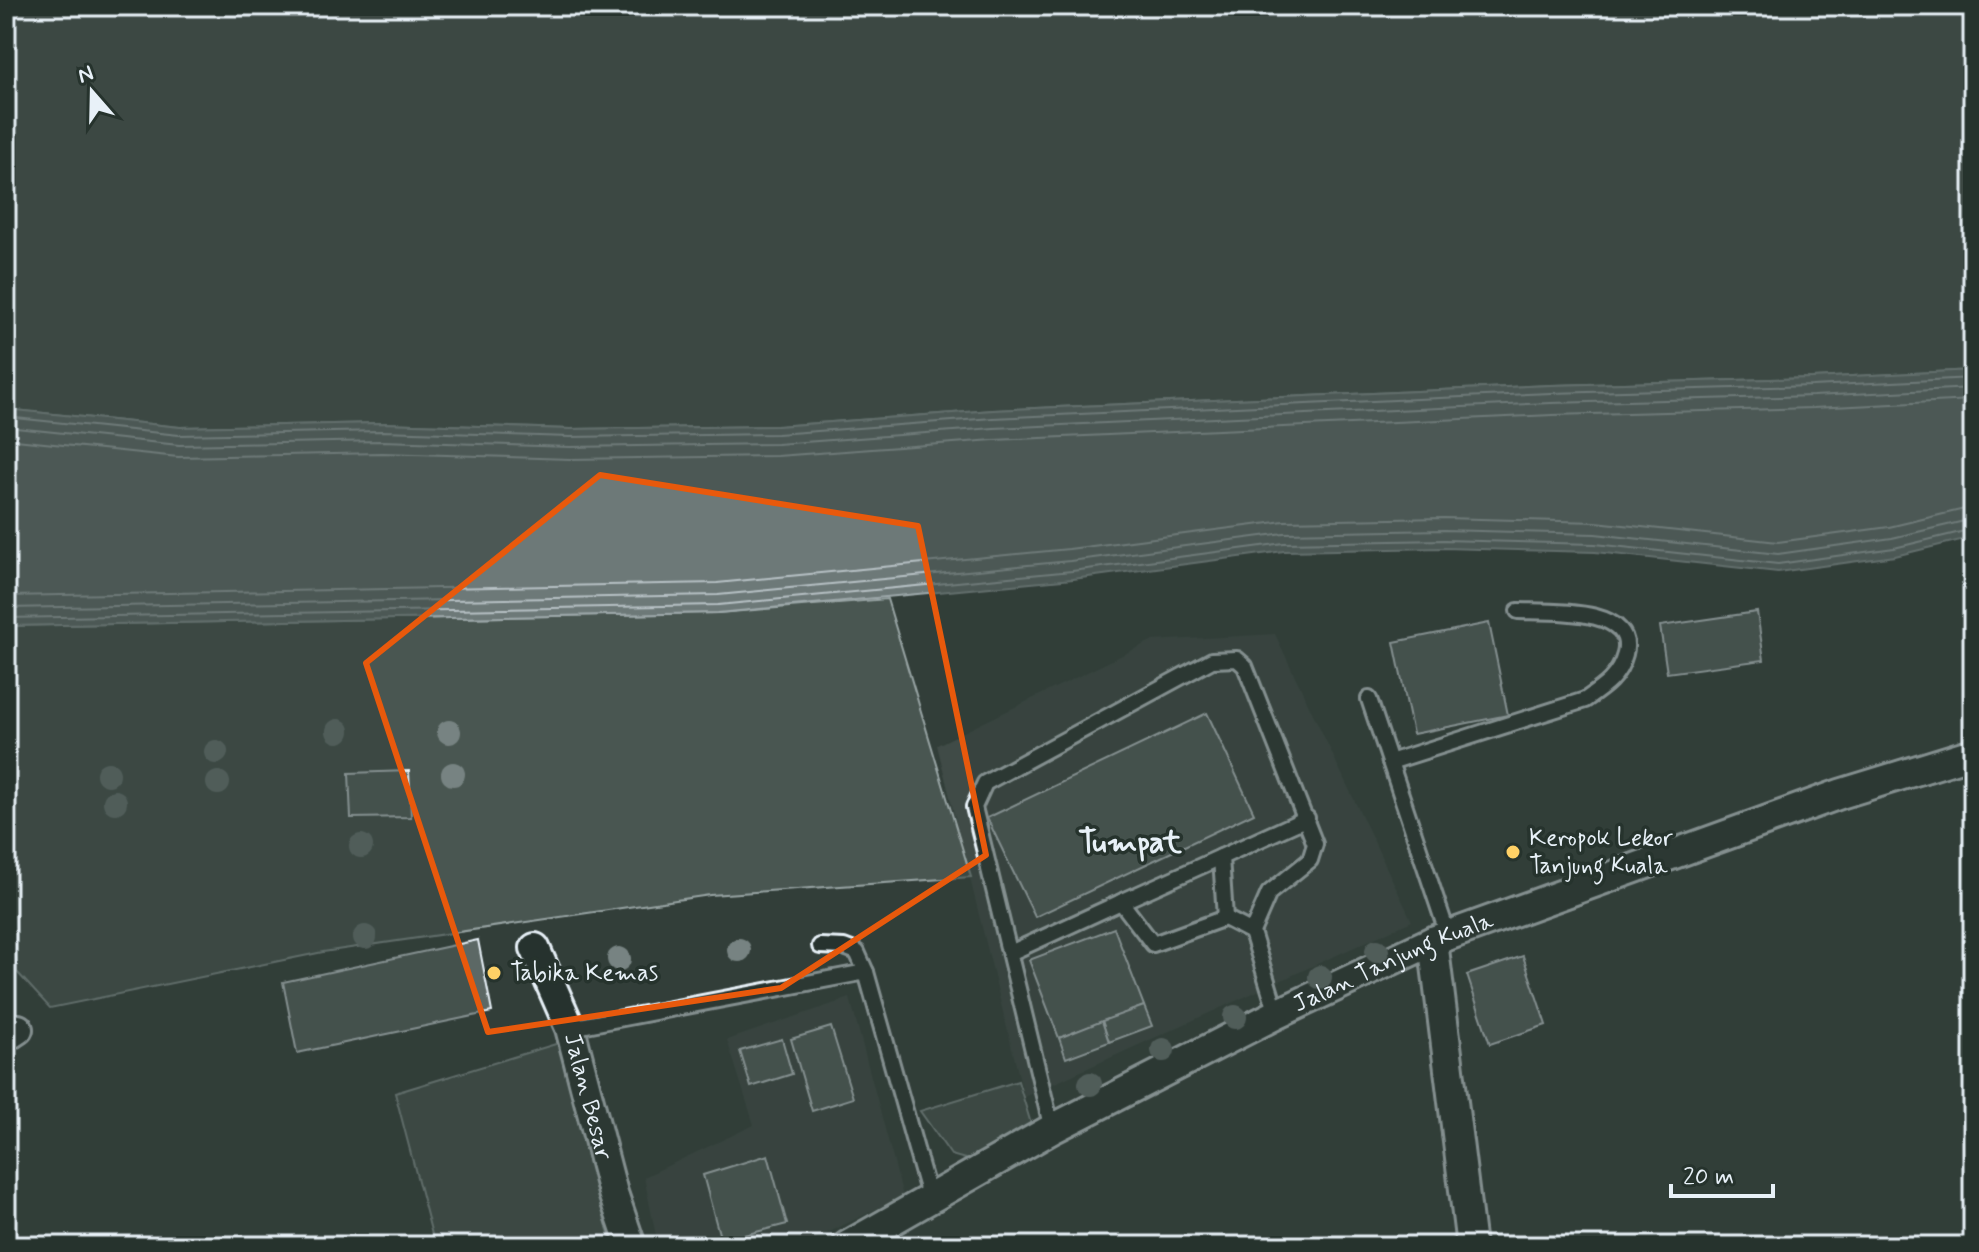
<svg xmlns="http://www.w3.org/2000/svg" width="1979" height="1252" font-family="Mynerve,sans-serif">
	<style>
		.built { fill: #3f4b46 }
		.green { fill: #495651; stroke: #98a4a4; stroke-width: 2 }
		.water { fill: #6d7978; stroke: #9ea9ab; stroke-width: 2 }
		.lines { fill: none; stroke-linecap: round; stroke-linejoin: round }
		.shore { stroke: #b7c1c5; stroke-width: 2 }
		.building { fill: #5c6865; stroke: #e8f1f8; stroke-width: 2 }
		.service-casing { stroke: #e8f1f8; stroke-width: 20 }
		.minor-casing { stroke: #e8f1f8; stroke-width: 34 }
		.service { stroke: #26332d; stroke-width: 14 }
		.minor { stroke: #26332d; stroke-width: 28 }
		.tree { fill: #778382 }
		.marked { fill: none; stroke: #e8590c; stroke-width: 6; stroke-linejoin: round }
		.poi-dot { fill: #ffd166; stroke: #26332d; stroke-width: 3 }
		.labels { text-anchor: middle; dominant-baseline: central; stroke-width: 7; stroke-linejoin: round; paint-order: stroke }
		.poi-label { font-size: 24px; fill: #e8f1f8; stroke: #26332d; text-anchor: start }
		.street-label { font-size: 24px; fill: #e8f1f8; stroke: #26332d }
		.district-label { font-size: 32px; font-weight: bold; fill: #e8f1f8; stroke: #26332d }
	</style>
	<rect width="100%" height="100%" fill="#323e39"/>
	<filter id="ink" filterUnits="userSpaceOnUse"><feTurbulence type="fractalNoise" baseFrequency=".0125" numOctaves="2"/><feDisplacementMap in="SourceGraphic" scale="16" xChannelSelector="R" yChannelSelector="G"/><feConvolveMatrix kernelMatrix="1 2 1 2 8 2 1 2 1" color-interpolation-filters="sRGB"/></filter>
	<g filter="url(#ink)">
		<!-- built -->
		<g class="built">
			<path d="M1275,634l137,287 -388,176 -87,-352 214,-104z"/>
			<path d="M850,998l53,198 -102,50h-143l-14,-69 110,-52 -27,-85z"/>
		</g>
		<!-- green -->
		<g class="green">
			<path d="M6,6h1967v364l-161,8 -261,7 -558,25 -216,16 -207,3 -188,-6 -202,4 -174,-18z"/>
			<path d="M887,599l84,278 -261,18 -387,57 -273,56 -33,-36 -8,-346 709,-13z"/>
			<path d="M559,1043l53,203h-177l-40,-153z"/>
			<path d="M1018,1081l14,46 -60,34 -21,-6 -31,-44z"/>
		</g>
		<!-- water -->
		<path class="water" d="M1973,370v167l-78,19 -117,16 -183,-20 -152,-4 -159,3 -211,28 -355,34 -712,13v-217l174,18 202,-4 188,6 207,-3 216,-16 558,-25 261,-7z"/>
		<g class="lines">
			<!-- shore -->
			<g class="shore">
				<path d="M6,417l173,18 203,-4 188,6 207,-3 216,-16 558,-25 261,-7 161,-8"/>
				<path d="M6,427l173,18 203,-4 188,6 207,-3 217,-16 557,-25 262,-7 160,-8"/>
				<path d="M6,439l172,18 204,-4 188,6 207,-3 217,-16 558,-25 261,-7 160,-8"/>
				<path d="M6,596l711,-13 352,-34 215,-28 160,-3 152,4 182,20 111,-15 84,-20"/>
				<path d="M6,608l712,-13 352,-34 214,-28 160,-3 151,4 183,20 114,-16 81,-19"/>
				<path d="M6,618l712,-13 354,-34 212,-28 160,-3 151,4 183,20 116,-16 79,-19"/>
			</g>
		</g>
		<!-- building -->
		<g class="building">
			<path d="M1757,612l7,48 -97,13 -7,-47z"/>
			<path d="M1489,623l19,92 -95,19 -19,-92z"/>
			<path d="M1207,713l47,100 -219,104 -48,-99z"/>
			<path d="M409,771l2,46 -60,1 -2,-45z"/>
			<path d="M1114,928l30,78 -85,32 -30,-78z"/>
			<path d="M478,940l14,72 -195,41 -14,-71z"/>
			<path d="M1523,956l23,69 -56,19 -23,-69z"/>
			<path d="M1144,1006l8,20 -43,16 -7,-21z"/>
			<path d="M1102,1021l7,21 -43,16 -7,-20z"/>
			<path d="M831,1027l22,71 -41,13 -21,-72z"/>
			<path d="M782,1039l10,35 -41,13 -11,-36z"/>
			<path d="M768,1155l19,69 -66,17 -18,-66z"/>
		</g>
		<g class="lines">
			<defs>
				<g id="service">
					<path d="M1369,699l79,236"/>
					<path d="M1390,762l195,-62c19,-13 34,-23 40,-46 12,-48 -79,-42 -107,-43"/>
					<path d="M1121,902l100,-45"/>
					<path d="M1225,918l-4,-61 86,-39"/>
					<path d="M820,946l24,1 13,5 9,20 64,227"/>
					<path d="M1010,953l111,-51 32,42 72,-26 27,14"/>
					<path d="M570,1028l296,-56"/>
					<path d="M1052,1129l-78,-322 11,-24 227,-123 25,-1 8,7 70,178 -5,16 -41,33 -17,39 25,82"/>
				</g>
				<g id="minor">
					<path d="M1433,941l38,305"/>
					<path id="s1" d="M535,948l35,80 43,165 18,53"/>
					<path d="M6,1037l12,-8"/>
					<path id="s2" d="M847,1246l205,-117 225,-115 156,-73 407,-147 133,-41"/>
				</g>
			</defs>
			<!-- service casing -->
			<use href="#service" class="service-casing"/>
			<!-- minor casing -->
			<use href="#minor" class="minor-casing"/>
			<!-- service -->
			<use href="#service" class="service"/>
			<!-- minor -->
			<use href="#minor" class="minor"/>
		</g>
		<!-- trees -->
		<g class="tree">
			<circle cx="338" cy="731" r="12"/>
			<circle cx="449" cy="732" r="12"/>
			<circle cx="216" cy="752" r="12"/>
			<circle cx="108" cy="774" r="12"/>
			<circle cx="453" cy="774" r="12"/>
			<circle cx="218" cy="783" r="12"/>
			<circle cx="115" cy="802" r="12"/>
			<circle cx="361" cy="846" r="12"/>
			<circle cx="365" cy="937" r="12"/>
			<circle cx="739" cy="950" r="12"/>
			<circle cx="1377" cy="951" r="12"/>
			<circle cx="619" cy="959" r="12"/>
			<circle cx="1320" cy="977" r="12"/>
			<circle cx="1235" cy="1017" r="12"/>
			<circle cx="1163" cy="1050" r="12"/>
			<circle cx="1090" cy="1084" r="12"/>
		</g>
	</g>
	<!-- marked area -->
	<path d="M0 0H1979V1252H0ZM600,475l318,51 68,329 -205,133 -293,44 -122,-369z" fill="#323e39" fill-opacity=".55" fill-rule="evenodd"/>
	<path class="marked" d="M600,475l318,51 68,329 -205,133 -293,44 -122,-369z"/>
	<!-- markers -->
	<g class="poi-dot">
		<circle cx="1513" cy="852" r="8"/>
		<circle cx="494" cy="973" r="8"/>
	</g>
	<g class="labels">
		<!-- poi labels -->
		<g class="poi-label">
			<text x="1529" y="838">Keropok Lekor<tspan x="1529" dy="28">Tanjung Kuala</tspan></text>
			<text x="510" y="973">Tabika Kemas</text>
		</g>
		<!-- street labels -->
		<g class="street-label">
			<text stroke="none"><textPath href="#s2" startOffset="616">Jalan Tanjung Kuala</textPath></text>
			<text stroke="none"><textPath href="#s1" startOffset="158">Jalan Besar</textPath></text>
		</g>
		<!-- district labels -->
		<g class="district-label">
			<text x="1130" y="843">Tumpat</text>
		</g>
	</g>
	<!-- margin -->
	<rect width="1979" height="1252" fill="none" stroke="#26332d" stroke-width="32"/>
	<rect x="16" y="16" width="1947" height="1220" fill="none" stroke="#e8f1f8" stroke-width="3" filter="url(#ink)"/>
	<!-- north arrow -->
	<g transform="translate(92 92) rotate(340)" stroke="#26332d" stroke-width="6" paint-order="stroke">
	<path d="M0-6L14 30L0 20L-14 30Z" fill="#e8f1f8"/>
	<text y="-12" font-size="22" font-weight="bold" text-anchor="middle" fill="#e8f1f8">N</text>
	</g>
	<!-- scale -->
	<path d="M1671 1184v12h102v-12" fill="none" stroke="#e8f1f8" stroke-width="4"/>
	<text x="1683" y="1184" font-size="24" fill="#e8f1f8" stroke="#26332d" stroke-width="6" paint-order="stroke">20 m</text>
</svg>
